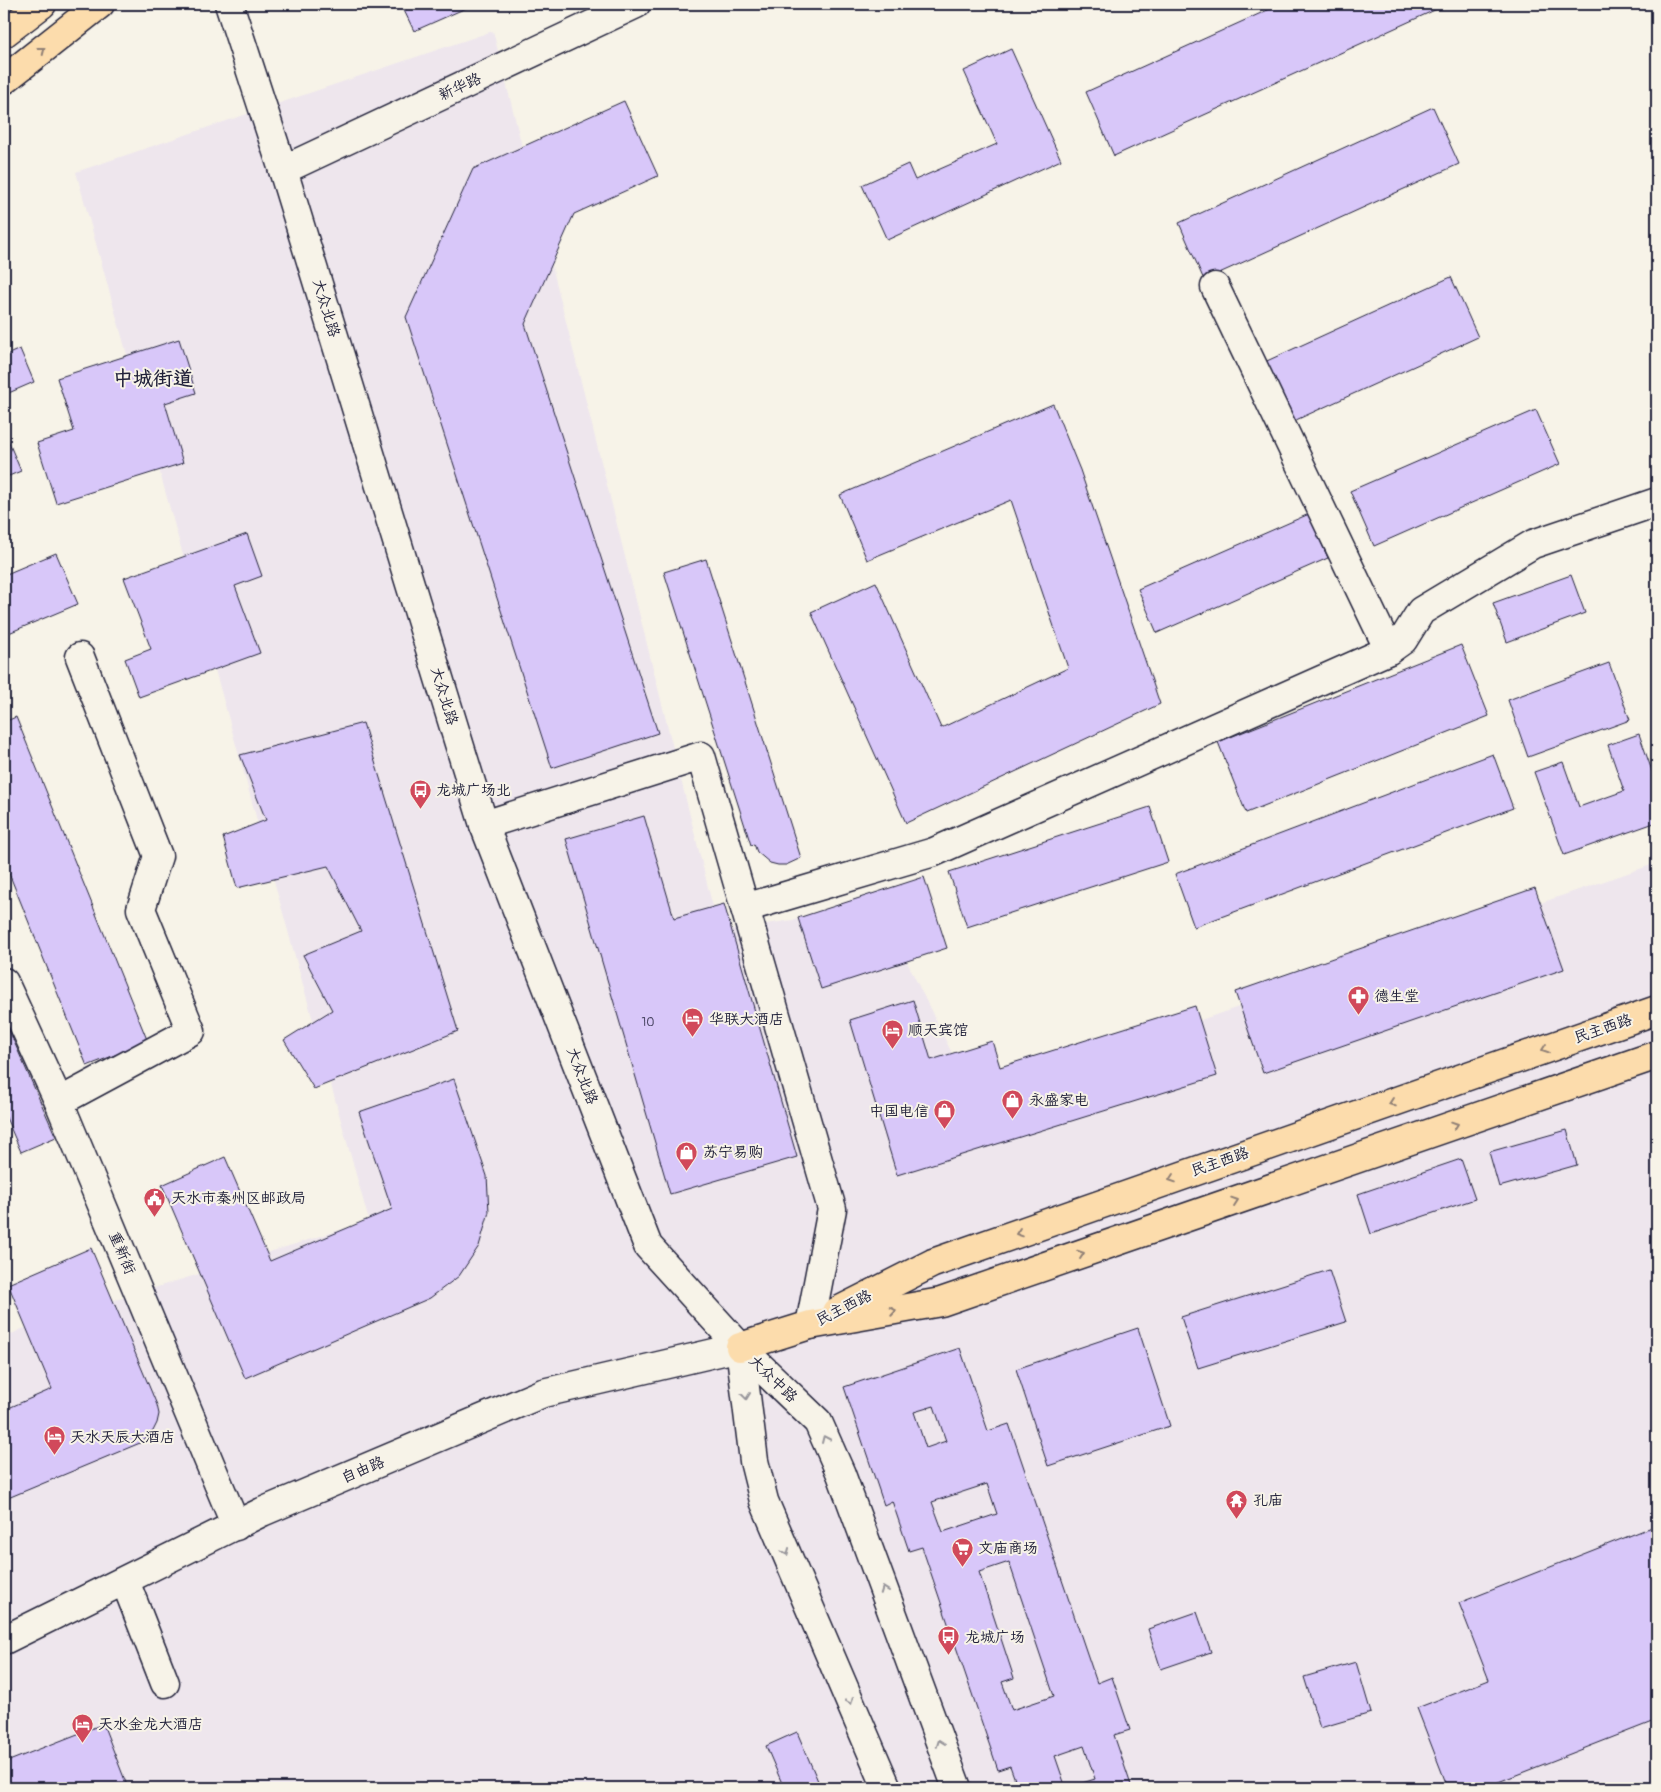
<svg xmlns="http://www.w3.org/2000/svg" width="1661" height="1792" font-family="Pangolin,'LXGW WenKai TC',sans-serif">
	<style>
		.built { fill: #eee6ed }
		.building { fill: #d8c7f9; stroke: #22223b; fill-rule: evenodd }
		.lines { fill: none; stroke-linecap: round; stroke-linejoin: round }
		.street-casing { stroke: #22223b; stroke-width: 31 }
		.secondary-casing { stroke: #22223b; stroke-width: 31 }
		.primary-casing { stroke: #22223b; stroke-width: 31 }
		.highway-casing { stroke: #22223b; stroke-width: 31 }
		.street { stroke: #f7f3e8; stroke-width: 28 }
		.secondary { stroke: #f7f3e8; stroke-width: 28 }
		.primary { stroke: #fcdcac; stroke-width: 28 }
		.highway { stroke: #fcdcac; stroke-width: 28 }
		.oneway { stroke: #8f7f74 }
		.oneway2 { stroke: #97959a }
		.labels { text-anchor: middle; dominant-baseline: central; stroke-width: 4; stroke-linejoin: round; paint-order: stroke }
		.number-label { font-size: 12px; fill: #504b6a }
		.street-label { font-size: 15px; fill: #22223b; stroke: #f7f3e8 }
		.poi-label { font-size: 15px; fill: #22223b; stroke: #f7f3e8; text-anchor: start }
		.district-label { font-size: 20px; font-weight: bold; fill: #22223b; stroke: #f7f3e8 }
	</style>
	<rect width="100%" height="100%" fill="#f7f3e8"/>
	<filter id="ink" filterUnits="userSpaceOnUse"><feTurbulence type="fractalNoise" baseFrequency=".02" numOctaves="2"/><feDisplacementMap in="SourceGraphic" scale="10" xChannelSelector="R" yChannelSelector="G"/><feConvolveMatrix kernelMatrix="1 2 1 2 8 2 1 2 1" color-interpolation-filters="sRGB"/></filter>
	<g filter="url(#ink)">
		<!-- built -->
		<path class="built" d="M493,31l226,900 161,-24 94,191 683,-235v925h-1653v-449l15,-9 350,-109 -293,-1049z"/>
		<!-- building -->
		<g class="building">
			<path d="M401,4h74l-61,27z"/>
			<path d="M1281,4h167l-334,152 -28,-64z"/>
			<path d="M1011,49l50,111 -174,80 -25,-55 46,-21 7,16 82,-36 -33,-73z"/>
			<path d="M624,101l34,75 -84,38 -49,110 133,409 -106,35 -146,-451 67,-148z"/>
			<path d="M1433,107l26,57 -255,116 -25,-57z"/>
			<path d="M1451,277l27,60 -193,88 -27,-60z"/>
			<path d="M179,339l17,54 -31,10 18,60 -127,40 -19,-60 37,-12 -17,-53z"/>
			<path d="M20,349l14,33 -30,13v-39z"/>
			<path d="M1053,404l27,66 80,234 -254,119 -95,-211 65,-30 65,146 127,-60 -57,-168 -144,60 -27,-65z"/>
			<path d="M1536,410l24,54 -186,82 -24,-55z"/>
			<path d="M4,431l17,40 -17,7z"/>
			<path d="M1309,514l19,44 -171,75 -19,-44z"/>
			<path d="M247,534l15,42 -27,10 25,67 -121,44 -14,-38 26,-10 -27,-71z"/>
			<path d="M56,553l22,51 -74,31v-60z"/>
			<path d="M706,559l95,299 -15,7h-8l-8,-2 -13,-11 -3,-8 -3,1 -87,-273z"/>
			<path d="M1571,575l14,38 -78,29 -14,-39z"/>
			<path d="M1461,645l28,71 -243,97 -28,-71z"/>
			<path d="M1609,663l21,57 -102,37 -20,-57z"/>
			<path d="M16,717l132,325 -61,24 -83,-205v-139z"/>
			<path d="M363,723l95,308 -144,58 -30,-49 48,-30 -29,-55 58,-24 -33,-65 -91,22 -14,-51 43,-17 -26,-65z"/>
			<path d="M1639,734l18,51v37l-93,33 -30,-83 29,-10 16,45 45,-16 -16,-46z"/>
			<path d="M1493,754l20,54 -319,119 -19,-53z"/>
			<path d="M1150,807l18,55 -201,65 -18,-55z"/>
			<path d="M644,816l30,102 50,-14 73,253 -127,37 -104,-355z"/>
			<path d="M924,877l23,71 -126,41 -23,-71z"/>
			<path d="M1535,888l29,81 -301,104 -28,-81z"/>
			<path d="M913,1000l18,60 61,-19 8,26 195,-61 22,70 -320,99 -47,-155z"/>
			<path d="M4,1019l52,118 -35,15 -17,-39z"/>
			<path d="M454,1079l33,97 2,36 -10,34 -20,30 -29,22 -185,80 -83,-193 63,-28 45,104 122,-52 -33,-97z"/>
			<path d="M1567,1130l10,35 -78,22 -10,-35z"/>
			<path d="M1461,1159l14,40 -104,35 -13,-40z"/>
			<path d="M91,1248l66,157 2,9 -2,9 -4,8 -13,12 -132,55 -4,-10v-78l48,-21 -44,-105z"/>
			<path d="M1329,1270l17,52 -148,46 -17,-51z"/>
			<path d="M1138,1328l32,98 -122,40 -32,-97z"/>
			<path d="M960,1348l28,83 21,-7 88,259 15,-6 18,53 -16,5 18,53h-66l29,-9 -11,-33 -29,10 11,32h-48l-8,-22 -12,4 -76,-223 -13,4 -17,-50 -8,4 -40,-118zM934,1406l12,35 -20,7 -12,-36zM987,1484l10,30 -54,18 -11,-30zM1009,1562l45,134 -42,14 -10,-28 12,-4 -35,-106z"/>
			<path d="M1657,1525v195l-174,68h-35l-31,-80 72,-28 -30,-77z"/>
			<path d="M1197,1612l14,40 -50,17 -13,-40z"/>
			<path d="M1356,1662l15,51 -51,15 -16,-51z"/>
			<path d="M103,1724l25,64h-124v-25z"/>
			<path d="M797,1732l24,56h-37l-18,-42z"/>
		</g>
		<g class="lines">
			<defs>
				<g id="street">
					<path d="M1215,287l174,363"/>
					<path d="M484,825l217,-69 131,453 -22,116"/>
					<path d="M745,908l189,-56 455,-202 14,-10 18,-29 112,-67 124,-42"/>
					<path d="M4,982l55,120 177,424"/>
					<path d="M59,1102l132,-71 -50,-122 17,-53 -78,-199"/>
					<path d="M125,1581l40,102"/>
				</g>
				<g id="secondary">
					<path d="M229,4l54,166 201,655 164,421 92,101 78,75 23,52 116,314"/>
					<path d="M283,170l353,-166"/>
					<path d="M740,1347l14,114 10,40 123,287"/>
					<path d="M4,1640l258,-128 281,-119 197,-46"/>
				</g>
				<g id="primary">
					<path d="M836,1312l97,-49 724,-253"/>
					<path d="M740,1347l70,-22 131,-23 716,-247"/>
				</g>
				<g id="highway">
					<path d="M4,33l38,-29"/>
					<path d="M4,80l96,-76"/>
				</g>
			</defs>
			<!-- street casing -->
			<use href="#street" class="street-casing"/>
			<!-- secondary casing -->
			<use href="#secondary" class="secondary-casing"/>
			<!-- primary casing -->
			<use href="#primary" class="primary-casing"/>
			<!-- highway casing -->
			<use href="#highway" class="highway-casing"/>
			<!-- street -->
			<use href="#street" class="street"/>
			<!-- secondary -->
			<use href="#secondary" class="secondary"/>
			<!-- primary -->
			<use href="#primary" class="primary"/>
			<!-- highway -->
			<use href="#highway" class="highway"/>
		</g>
		<!-- one-way arrows -->
		<defs><path id="oneway-chevron" d="M-2-3.5L2.5 0L-2 3.5" fill="none" stroke-width="1.6" stroke-linecap="round" stroke-linejoin="round" transform="scale(1.25)"/></defs>
		<g class="oneway">
			<use href="#oneway-chevron" transform="translate(42 50) rotate(-38)"/>
			<use href="#oneway-chevron" transform="translate(1545 1049) rotate(161)"/>
			<use href="#oneway-chevron" transform="translate(1392 1103) rotate(161)"/>
			<use href="#oneway-chevron" transform="translate(1455 1125) rotate(-19)"/>
			<use href="#oneway-chevron" transform="translate(1172 1179) rotate(161)"/>
			<use href="#oneway-chevron" transform="translate(1235 1201) rotate(-19)"/>
			<use href="#oneway-chevron" transform="translate(1019 1233) rotate(161)"/>
			<use href="#oneway-chevron" transform="translate(1081 1254) rotate(-19)"/>
			<use href="#oneway-chevron" transform="translate(893 1311) rotate(-10)"/>
		</g>
		<g class="oneway2">
			<use href="#oneway-chevron" transform="translate(746 1396) rotate(83)"/>
			<use href="#oneway-chevron" transform="translate(825 1439) rotate(-114)"/>
			<use href="#oneway-chevron" transform="translate(786 1552) rotate(67)"/>
			<use href="#oneway-chevron" transform="translate(884 1590) rotate(-110)"/>
			<use href="#oneway-chevron" transform="translate(850 1701) rotate(67)"/>
			<use href="#oneway-chevron" transform="translate(940 1743) rotate(-110)"/>
		</g>
	</g>
	<!-- icons -->
	<defs>
		<symbol id="bus-pin" viewBox="-11 -11 22 30"><path d="M0 17L-7.5 6A9.5 9.5 0 1 1 7.5 6Z" fill="#d1495b" stroke="#f7f3e8"/><path d="M-5-6H5V4H4V6H2V4H-2V6H-4V4H-5ZM-3.5-4V0h7V-4ZM-3.5 1.2v1.5H-2V1.2ZM2 1.2v1.5H3.5V1.2Z" fill="#fff"/></symbol>
		<symbol id="pharmacy-pin" viewBox="-11 -11 22 30"><path d="M0 17L-7.5 6A9.5 9.5 0 1 1 7.5 6Z" fill="#d1495b" stroke="#f7f3e8"/><path d="M-2-6h4v4h4v4h-4v4h-4v-4h-4v-4h4Z" fill="#fff"/></symbol>
		<symbol id="hotel-pin" viewBox="-11 -11 22 30"><path d="M0 17L-7.5 6A9.5 9.5 0 1 1 7.5 6Z" fill="#d1495b" stroke="#f7f3e8"/><path d="M-6-4.5h1.5V1H6V5H4.5V3h-9V5H-6ZM-4 0a1.8 1.8 0 1 1 3.6 0ZM.5 0V-2.5h3Q6-2.5 6 0Z" fill="#fff"/></symbol>
		<symbol id="shop-pin" viewBox="-11 -11 22 30"><path d="M0 17L-7.5 6A9.5 9.5 0 1 1 7.5 6Z" fill="#d1495b" stroke="#f7f3e8"/><path d="M-5-2.5h2.3a2.7 3.5 0 0 1 5.4 0H5L5.5 6h-11ZM-1.5-2.5h3a1.5 2.3 0 0 0-3 0Z" fill="#fff"/></symbol>
		<symbol id="civic-pin" viewBox="-11 -11 22 30"><path d="M0 17L-7.5 6A9.5 9.5 0 1 1 7.5 6Z" fill="#d1495b" stroke="#f7f3e8"/><path d="M-.6-6.5H3V-4.5H.6V-3L4-1V1h2V6H-6V1h2V-1L-.6-3ZM-1.2 2.5V6h2.4V2.5Z" fill="#fff"/></symbol>
		<symbol id="temple-pin" viewBox="-11 -11 22 30"><path d="M0 17L-7.5 6A9.5 9.5 0 1 1 7.5 6Z" fill="#d1495b" stroke="#f7f3e8"/><path d="M0-6L5-2H3V0L6.5 2.5H4V6H1.5V3h-3V6H-4V2.5H-6.5L-3 0V-2H-5Z" fill="#fff"/></symbol>
		<symbol id="supermarket-pin" viewBox="-11 -11 22 30"><path d="M0 17L-7.5 6A9.5 9.5 0 1 1 7.5 6Z" fill="#d1495b" stroke="#f7f3e8"/><path d="M-6-5.5h2.5l.6 2H6L4.5 2H-2.5L-4.4-4H-6ZM-1.5 3.2a1.3 1.3 0 1 0 .1 0ZM3 3.2a1.3 1.3 0 1 0 .1 0Z" fill="#fff"/></symbol>
	</defs>
	<g fill-rule="evenodd">
		<use href="#bus-pin" x="408" y="778" width="25" height="34"/>
		<use href="#pharmacy-pin" x="1346" y="984" width="25" height="34"/>
		<use href="#hotel-pin" x="680" y="1006" width="25" height="34"/>
		<use href="#hotel-pin" x="880" y="1018" width="25" height="34"/>
		<use href="#shop-pin" x="1000" y="1088" width="25" height="34"/>
		<use href="#shop-pin" x="932" y="1098" width="25" height="34"/>
		<use href="#shop-pin" x="674" y="1140" width="25" height="34"/>
		<use href="#civic-pin" x="142" y="1186" width="25" height="34"/>
		<use href="#hotel-pin" x="42" y="1424" width="25" height="34"/>
		<use href="#temple-pin" x="1224" y="1488" width="25" height="34"/>
		<use href="#supermarket-pin" x="950" y="1536" width="25" height="34"/>
		<use href="#bus-pin" x="936" y="1624" width="25" height="34"/>
		<use href="#hotel-pin" x="70" y="1712" width="25" height="34"/>
	</g>
	<g class="labels">
		<!-- number labels -->
		<g class="number-label">
			<text x="648" y="1022">10</text>
		</g>
		<!-- street labels -->
		<g class="street-label">
			<text transform="translate(460 87) rotate(-25)">新华路</text>
			<text transform="translate(326 308) rotate(73)">大众北路</text>
			<text transform="translate(444 696) rotate(73)">大众北路</text>
			<text transform="translate(1603 1029) rotate(-19)">民主西路</text>
			<text transform="translate(582 1076) rotate(69)">大众北路</text>
			<text transform="translate(1220 1162) rotate(-19)">民主西路</text>
			<text transform="translate(122 1253) rotate(67)">重新街</text>
			<text transform="translate(844 1308) rotate(-27)">民主西路</text>
			<text transform="translate(773 1379) rotate(44)">大众中路</text>
			<text transform="translate(363 1470) rotate(-23)">自由路</text>
		</g>
		<!-- poi labels -->
		<g class="poi-label">
			<text x="436" y="790">龙城广场北</text>
			<text x="1374" y="996">德生堂</text>
			<text x="709" y="1019">华联大酒店</text>
			<text x="908" y="1030">顺天宾馆</text>
			<text x="1029" y="1100">永盛家电</text>
			<text x="929" y="1111" text-anchor="end">中国电信</text>
			<text x="703" y="1152">苏宁易购</text>
			<text x="171" y="1198">天水市秦州区邮政局</text>
			<text x="70" y="1437">天水天辰大酒店</text>
			<text x="1253" y="1500">孔庙</text>
			<text x="978" y="1548">文庙商场</text>
			<text x="965" y="1637">龙城广场</text>
			<text x="98" y="1724">天水金龙大酒店</text>
		</g>
		<!-- district labels -->
		<g class="district-label">
			<text x="153" y="378">中城街道</text>
		</g>
	</g>
	<!-- margin -->
	<rect width="1661" height="1792" fill="none" stroke="#f7f3e8" stroke-width="20"/>
	<rect x="10" y="10" width="1641" height="1772" fill="none" stroke="#22223b" stroke-width="2" filter="url(#ink)"/>
</svg>
